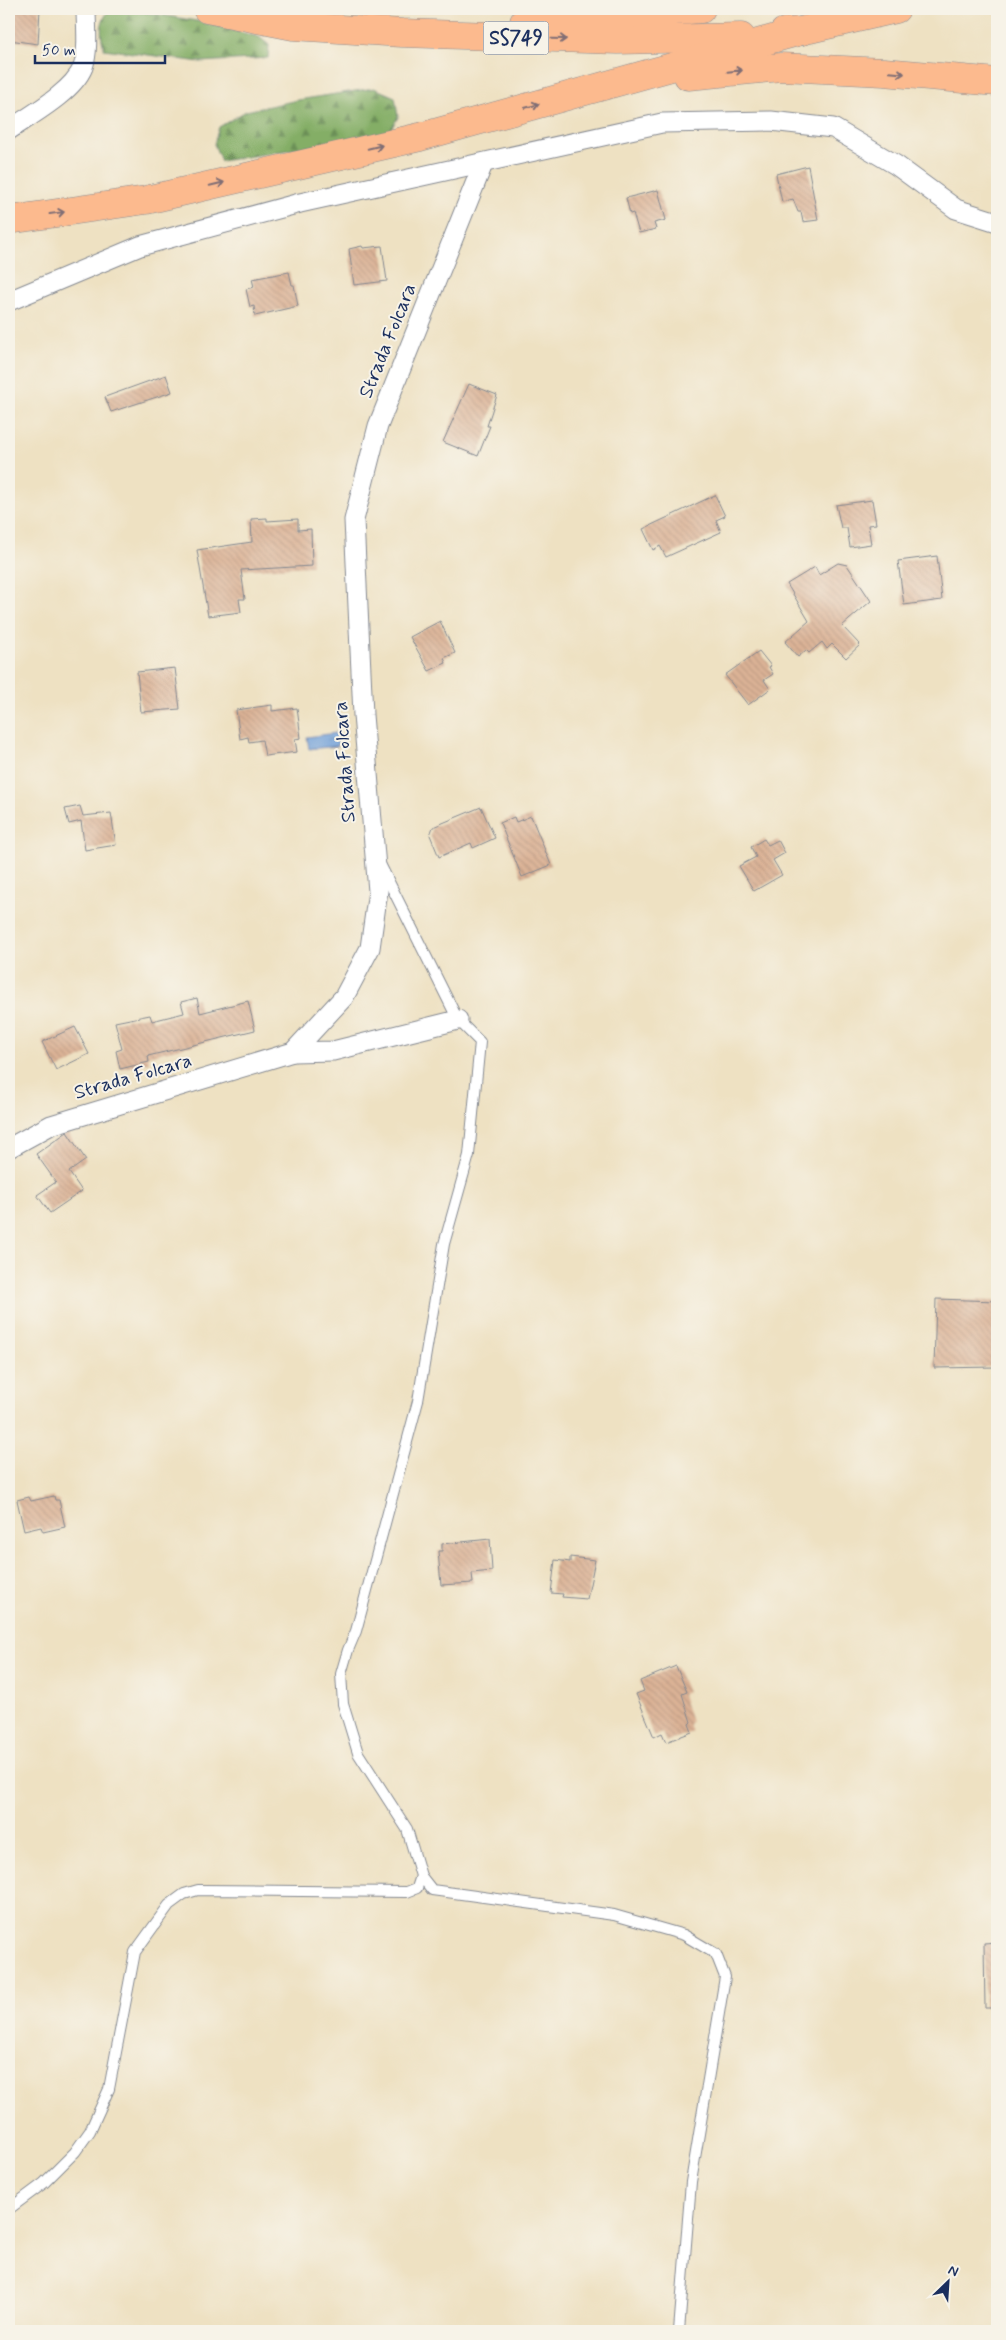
<svg xmlns="http://www.w3.org/2000/svg" width="1006" height="2340" font-family="Mynerve,sans-serif">
	<style>
		.forest { fill: url(#forest-firs); stroke: #506e62 }
		.water { fill: url(#water-ripples); stroke: #44669b }
		.building { fill: url(#building-back-hatch) }
		.lines { fill: none; stroke-linecap: round; stroke-linejoin: round }
		.lane-casing { stroke: #848890; stroke-width: 12 }
		.street-casing { stroke: #848890; stroke-width: 21 }
		.highway-casing { stroke: #848890; stroke-width: 29 }
		.lane { stroke: #fff; stroke-width: 10 }
		.street { stroke: #fff; stroke-width: 19 }
		.highway { stroke: #fcba8e; stroke-width: 28 }
		.oneway { stroke: #806e74 }
		.labels { text-anchor: middle; dominant-baseline: central; stroke-width: 4; stroke-linejoin: round; paint-order: stroke }
		.shield { fill: #f7f3e8; stroke: #5d6a87; stroke-width: 1 }
		.shield-label { font-size: 19px; font-weight: bold; fill: #1b2f5e }
		.street-label { font-size: 20px; fill: #1b2f5e; stroke: #f7f3e8 }
	</style>
	<defs>
		<pattern id="forest-firs" width="22" height="20" patternUnits="userSpaceOnUse" patternTransform="scale(1.25)"><rect width="22" height="20" fill="#84ae66"/><path d="M5 1l3.5 6h-7zM16 11l3.5 6h-7z" fill="#6b8e57"/></pattern>
		<pattern id="water-ripples" width="26" height="14" patternUnits="userSpaceOnUse" patternTransform="scale(1.25)"><rect width="26" height="14" fill="#6e9ed8"/><path d="M2 4q2-2 4 0t4 0M15 11q2-2 4 0t4 0" fill="none" stroke="#5a81b2"/></pattern>
		<pattern id="building-back-hatch" width="6" height="6" patternUnits="userSpaceOnUse" patternTransform="scale(1.25)"><rect width="6" height="6" fill="#dbb295"/><path d="M-1 5l2 2M0 0l6 6M5-1l2 2" fill="none" stroke="#bb9983"/></pattern>
	</defs>
	<rect width="100%" height="100%" fill="#f7f3e8"/>
	<filter id="ink" filterUnits="userSpaceOnUse"><feTurbulence type="fractalNoise" baseFrequency=".02" numOctaves="2"/><feDisplacementMap in="SourceGraphic" scale="10" xChannelSelector="R" yChannelSelector="G"/><feConvolveMatrix kernelMatrix="1 2 1 2 8 2 1 2 1" color-interpolation-filters="sRGB"/></filter>
	<filter id="wash" filterUnits="userSpaceOnUse"><feTurbulence type="fractalNoise" baseFrequency=".0096" numOctaves="4" result="noise"/><feDisplacementMap in="SourceGraphic" scale="20" xChannelSelector="R" yChannelSelector="G"/><feGaussianBlur stdDeviation="1.12" result="paint"/><feColorMatrix in="noise" values="0 0 0 0 0 0 0 0 0 0 0 0 0 0 0 0 0 1.4 0 .05"/><feComposite in="paint" operator="in"/></filter>
	<g filter="url(#wash)">
		<rect width="100%" height="100%" fill="#eee1c2"/>
		<!-- forest -->
		<g class="forest">
			<path d="M110,9h15l72,12 62,16 10,8 -1,13 -68,4 -96,-13c-4,-17 -5,-26 6,-40z"/>
			<path d="M374,88l21,9 3,20 -10,17 -167,27 -7,-17 5,-17 27,-16 52,-11z"/>
		</g>
		<!-- water -->
		<path class="water" d="M336,733l2,13 -29,3 -2,-12z"/>
		<g id="blocks">
			<!-- building -->
			<g class="building">
				<path d="M10,9h30l-2,35 -29,-4z"/>
				<path d="M808,166l10,54 -15,2 -2,-10h-3l-5,-13 -11,3 -6,-28z"/>
				<path d="M658,190l8,30 -12,3 2,6 -17,4 -6,-20 -3,1 -4,-16z"/>
				<path d="M362,246l1,2 19,-2 5,35 -33,4 -5,-36z"/>
				<path d="M289,272l3,13h2l4,21 -43,10 -1,-10 -4,1 -4,-18 8,-2 -2,-8z"/>
				<path d="M166,375l6,17 -61,20 -6,-15z"/>
				<path d="M469,384l28,11 -10,31h3l-12,30 -35,-14z"/>
				<path d="M715,495l10,21 -9,4 5,12 -55,25 -6,-11 -7,4 -10,-21z"/>
				<path d="M872,500l4,24 -8,1 3,19 -21,3 -3,-19h-6l-5,-23z"/>
				<path d="M267,518v3l31,-2v11l13,-1 1,37 -71,4 4,29h-6l2,13 -33,4 -11,-66 55,-8 -1,-23z"/>
				<path d="M937,556l5,44 -38,5 -6,-44z"/>
				<path d="M838,563l9,2 24,36 -29,25 18,19 -14,13 -14,-14 -5,5 -5,-7 -13,11 -3,-3 -8,7 -13,-15 24,-21 -22,-37 28,-17 4,8z"/>
				<path d="M440,621l15,32 -11,5 2,5 -17,8 -19,-34z"/>
				<path d="M759,651l12,15 -2,1 4,7 -9,6 6,9 -22,16 -23,-30z"/>
				<path d="M175,668l5,41 -39,3 -4,-40z"/>
				<path d="M272,705v6l25,-3 4,30 -6,1 2,13 -32,4 -3,-16 -13,2 -1,-5 -8,2 -4,-29z"/>
				<path d="M80,806l3,10 28,-3 5,32 -31,5 -4,-29 -12,3 -4,-15z"/>
				<path d="M481,807l14,31 -22,10 -2,-5 -32,14 -9,-22 3,-8z"/>
				<path d="M531,816l20,49 -29,12 -22,-54 14,-6 2,5z"/>
				<path d="M764,839l4,6 10,-5 7,13 -12,7 9,15 -28,16 -15,-25 17,-9 -5,-10z"/>
				<path d="M197,998l3,15 48,-12 7,29 -107,26 1,6 -29,7 -4,-18 6,-2 -7,-27 35,-7 2,6 32,-8 -3,-11z"/>
				<path d="M75,1027l14,27 -33,16 -14,-28z"/>
				<path d="M67,1132l19,28 -17,12 13,19 -32,22 -13,-18 19,-13 -20,-28z"/>
				<path d="M936,1299l61,2v66l-63,1z"/>
				<path d="M54,1496l1,4h4l6,27 -22,5 -2,-5 -17,4 -7,-31 12,-3 2,4z"/>
				<path d="M490,1539l2,32 -20,2 1,10 -32,2 -3,-34h4v-7z"/>
				<path d="M570,1557l25,3 -8,39 -25,-2 1,-3 -12,-1 4,-33 15,2z"/>
				<path d="M676,1666l11,26 -5,2 9,28 -2,2 3,8 -26,10 -4,-9 -8,4 -18,-43 8,-3 -4,-10z"/>
				<path d="M997,1942v66h-12l-1,-65z"/>
			</g>
		</g>
	</g>
	<g filter="url(#ink)">
		<use href="#blocks" fill-opacity="0" stroke="#848890" stroke-width="1"/>
		<g class="lines">
			<defs>
				<g id="lane">
					<path d="M421,1876l11,14 182,25 70,20 32,19 9,23 -34,205 -12,149"/>
					<path d="M9,2209l35,-26 31,-31 15,-21 19,-42 26,-137 34,-47 15,-11 14,-4 209,2 10,-4 4,-12 -14,-47 -49,-76 -15,-49 -2,-30 7,-24 8,-19 62,-230 26,-157 25,-89 11,-113 -22,-22 -77,-154"/>
				</g>
				<g id="street">
					<path d="M9,130c22,-15 64,-38 74,-63 6,-17 3,-40 3,-58"/>
					<path d="M9,301l131,-55 160,-43 362,-80 109,-2 62,7 63,37 60,44 41,13"/>
					<path d="M293,1052l40,-1 125,-31"/>
					<path d="M9,1148l42,-23 242,-73 51,-55 26,-49 8,-57 -15,-176 -9,-195 24,-94 105,-262"/>
				</g>
				<g id="highway">
					<path d="M207,9l86,17 109,7 216,7 123,-3"/>
					<path d="M524,22l177,-13"/>
					<path d="M784,32l17,-1 95,-22"/>
					<path d="M688,76l93,-9 103,5 113,10"/>
					<path d="M9,220l137,-20 274,-63 381,-106"/>
				</g>
			</defs>
			<!-- lane casing -->
			<use href="#lane" class="lane-casing"/>
			<!-- street casing -->
			<use href="#street" class="street-casing"/>
			<!-- highway casing -->
			<use href="#highway" class="highway-casing"/>
			<!-- lane -->
			<use href="#lane" class="lane"/>
			<!-- street -->
			<use href="#street" class="street"/>
			<!-- highway -->
			<use href="#highway" class="highway"/>
		</g>
		<!-- one-way arrows -->
		<defs><path id="oneway-shaft" d="M-6 0H5M1.5-3L5.5 0L1.5 3" fill="none" stroke-width="1.6" stroke-linecap="round" stroke-linejoin="round" transform="scale(1.25)"/></defs>
		<g class="oneway">
			<use href="#oneway-shaft" transform="translate(559 39) rotate(1)"/>
			<use href="#oneway-shaft" transform="translate(735 71) rotate(-6)"/>
			<use href="#oneway-shaft" transform="translate(897 73) rotate(5)"/>
			<use href="#oneway-shaft" transform="translate(532 106) rotate(-15)"/>
			<use href="#oneway-shaft" transform="translate(375 147) rotate(-13)"/>
			<use href="#oneway-shaft" transform="translate(217 184) rotate(-13)"/>
			<use href="#oneway-shaft" transform="translate(57 213) rotate(-8)"/>
		</g>
	</g>
	<g class="labels">
		<!-- shield labels -->
		<rect class="shield" x="483.5" y="21.5" width="65" height="33" rx="4"/>
		<g class="shield-label">
			<text x="516" y="38">SS749</text>
		</g>
		<!-- street labels -->
		<g class="street-label">
			<text transform="translate(388 341) rotate(-68)">Strada Folcara</text>
			<text transform="translate(345 762) rotate(-94)">Strada Folcara</text>
			<text transform="translate(133 1077) rotate(-16)">Strada Folcara</text>
		</g>
	</g>
	<!-- margin -->
	<rect width="1006" height="2340" fill="none" stroke="#f7f3e8" stroke-width="30"/>
	<!-- north arrow -->
	<g transform="translate(948 2282) rotate(25)" stroke="#f7f3e8" stroke-width="4" paint-order="stroke">
	<path d="M0-4L9 19L0 12L-9 19Z" fill="#1b2f5e"/>
	<text y="-8" font-size="14" font-weight="bold" text-anchor="middle" fill="#1b2f5e">N</text>
	</g>
	<!-- scale -->
	<path d="M35 55v8h130v-8" fill="none" stroke="#1b2f5e" stroke-width="2.5"/>
	<text x="42" y="55" font-size="15" fill="#1b2f5e" stroke="#f7f3e8" stroke-width="4" paint-order="stroke">50 m</text>
</svg>
